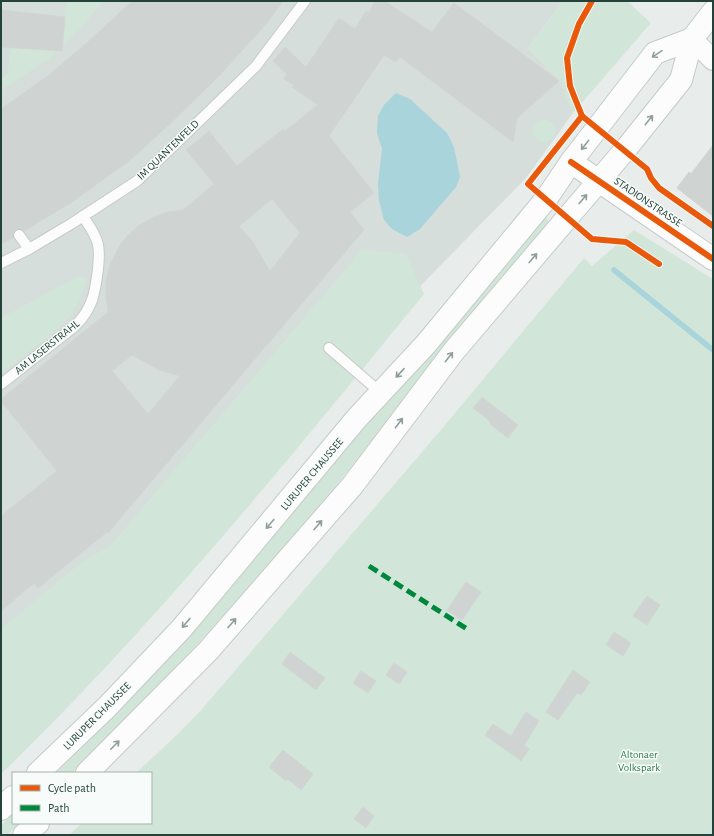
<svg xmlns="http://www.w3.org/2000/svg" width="714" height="836" font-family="'Alegreya Sans',sans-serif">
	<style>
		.built { fill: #d6dedb }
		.green { fill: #d1e6d8 }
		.water { fill: #a9d4db }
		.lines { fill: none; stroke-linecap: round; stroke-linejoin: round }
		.stream { stroke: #a9d4db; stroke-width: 5.5 }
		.building { fill: #cfd4d2; stroke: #d1d6d4; fill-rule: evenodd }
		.lane-casing { stroke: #c5cac8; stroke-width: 12 }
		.street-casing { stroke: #c5cac8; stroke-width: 22 }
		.secondary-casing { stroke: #c3cbc8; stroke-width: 24 }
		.lane { stroke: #fcfcfc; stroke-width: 10 }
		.street { stroke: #fcfcfc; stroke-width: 20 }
		.secondary { stroke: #fcfcfc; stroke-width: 22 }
		.quiet { stroke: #00873e; stroke-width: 5; stroke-dasharray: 10 5; stroke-linecap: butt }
		.cycleway-casing { stroke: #f7fbf9; stroke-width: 8 }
		.cycleway { stroke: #e8590c; stroke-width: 6 }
		.oneway { stroke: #909f9b }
		.labels { text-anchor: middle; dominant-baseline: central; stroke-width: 3; stroke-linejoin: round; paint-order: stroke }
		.street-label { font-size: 11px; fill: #24423a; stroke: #f7fbf9 }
		.park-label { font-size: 11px; fill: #2d7a4b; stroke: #f7fbf9 }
	</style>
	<rect width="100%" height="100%" fill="#e8edeb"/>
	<!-- built -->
	<path class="built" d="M1,1h562l-35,47 33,33 12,32 -47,65 -180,184 -345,367z"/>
	<!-- green -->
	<g class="green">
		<path d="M67,1h36l-24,29 -29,28 -49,32v-10l7,-7 3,-26 43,-14 10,1z"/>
		<path d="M563,1h64l24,22 -78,90 -12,-32 -33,-33z"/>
		<circle cx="544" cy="131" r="11"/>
		<path d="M544,216l6,6 -242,298 -123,138 -113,115h-16l53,-54 115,-127 147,-172 49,-54z"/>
		<path d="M634,230l79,49v556h-644l13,-12h69v-50h-15l44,-41 22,-23 238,-278 144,-173 8,8z"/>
		<path d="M362,250l44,4 18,40c-135,165 -269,331 -423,480v-145l80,-66 29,-17z"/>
		<path d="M80,277l7,2 -4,12 -11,23 -14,15 -57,45v-56l74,-40z"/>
		<path d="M13,814v9h7l-13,12h-6v-10z"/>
	</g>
	<!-- water -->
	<path class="water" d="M396,93l14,6 37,34 7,14 6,30 -4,10 -36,42 -13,8 -15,-8 -8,-9 -5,-19 -1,-17 4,-35 -5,-16 1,-17 6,-11z"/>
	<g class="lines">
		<!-- stream -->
		<path class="stream" d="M614,270l99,80"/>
	</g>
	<!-- building -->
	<g class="building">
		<path d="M132,1h151l-16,22 -48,53 -49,48 -41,37 -57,41 -48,29 -3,-2 -5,1 -3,3v5l-12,6v-135l48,-34 41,-35z"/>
		<path d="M375,1h9l48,31 22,-29 105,78 -42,37 -4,24 -113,-85 -4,5 -12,-7 -55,81 45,57 -24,19 14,18 -256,303 -1,-1 -69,56 -4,-5 -33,28v-95l56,-45 -56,-70v-2l107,-87 -2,-15v-16l4,-16 7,-15 9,-13 12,-11 14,-8 15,-6 16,-2 31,-26 -28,-34 23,-19 28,35 46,-37 2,2 33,-26 -26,-18 2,-2 -10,-6 3,-5 -14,-13 12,-14 21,20 33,-49 16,11 11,-18 3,2zM272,199l28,34 -30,38 -17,-29 -14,-16zM132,355l27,15 21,6 -32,38 -36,-43z"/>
		<path d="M1,10l64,7 -3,34 -61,-4z"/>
		<path d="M713,145v71l-36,-28 12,-16 2,2z"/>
		<path d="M482,397l36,28 -10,13 -18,-14 1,-2 -18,-14z"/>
		<path d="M466,582l15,10 -19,28 -15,-10z"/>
		<path d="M647,596l13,9 -13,20 -14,-9z"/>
		<path d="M614,632l17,11 -8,13 -17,-11z"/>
		<path d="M290,652l35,26 -9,12 -34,-26z"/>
		<path d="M394,663l13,9 -8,12 -13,-9z"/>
		<path d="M573,670l17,12 -9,13 -4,-2 -19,27 -12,-8z"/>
		<path d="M361,671l15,10 -8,12 -15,-10z"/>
		<path d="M526,712l13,9 -15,24 5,4 -8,12 -36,-26 8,-11 18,12z"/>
		<path d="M283,750l30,24 -12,16 -13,-11 -2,2 -17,-14z"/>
		<path d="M363,807l11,9 -8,12 -12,-9z"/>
	</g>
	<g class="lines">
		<defs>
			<g id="lane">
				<path d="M19,235l10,14"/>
				<path d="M1,263l28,-14 42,-25 66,-43 119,-115 49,-65"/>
				<path d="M329,348l52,45"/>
				<path d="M1,384l74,-58c18,-18 20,-33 23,-57 1,-9 2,-19 -1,-28 -3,-9 -9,-17 -14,-25"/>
			</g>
			<path id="street" d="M692,39l21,21"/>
			<g id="secondary">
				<path d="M571,162l142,97"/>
				<path d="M38,773l69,-66 75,-79 175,-210 69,-74 120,-145 25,-37 84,-109 37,-14"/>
				<path d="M87,773l121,-122 144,-165 102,-135 171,-201 56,-70 11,-41 21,-27"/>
				<path d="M1,809l12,-12"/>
				<path d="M24,835l14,-12"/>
			</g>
		</defs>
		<!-- lane casing -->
		<use href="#lane" class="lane-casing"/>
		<!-- street casing -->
		<use href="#street" class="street-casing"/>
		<!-- secondary casing -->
		<use href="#secondary" class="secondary-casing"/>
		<!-- lane -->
		<use href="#lane" class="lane"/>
		<!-- street -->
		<use href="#street" class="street"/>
		<!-- secondary -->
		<use href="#secondary" class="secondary"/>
		<!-- quiet -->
		<path class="quiet" d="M369,566l98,63"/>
		<defs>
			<g id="cycleway">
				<path d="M592,1l-13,23 -12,34 3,28 12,30 65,53 4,9 8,10 54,38"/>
				<path d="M582,116l-54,68 64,55 34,3 33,22"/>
				<path d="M571,162l142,97"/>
			</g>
		</defs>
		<!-- cycleway casing -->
		<use href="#cycleway" class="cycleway-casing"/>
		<!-- cycleway -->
		<use href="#cycleway" class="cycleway"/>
	</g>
	<!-- one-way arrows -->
	<defs><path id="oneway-shaft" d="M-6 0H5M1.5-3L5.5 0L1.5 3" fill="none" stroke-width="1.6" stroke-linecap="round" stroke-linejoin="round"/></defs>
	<g class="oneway">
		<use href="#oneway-shaft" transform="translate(657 54) rotate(146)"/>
		<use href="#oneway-shaft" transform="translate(649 120) rotate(-51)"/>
		<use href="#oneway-shaft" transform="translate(585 145) rotate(128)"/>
		<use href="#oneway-shaft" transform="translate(583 199) rotate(-50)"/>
		<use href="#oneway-shaft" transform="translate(533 258) rotate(-50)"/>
		<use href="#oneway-shaft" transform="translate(449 357) rotate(-52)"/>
		<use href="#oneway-shaft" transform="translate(400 373) rotate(133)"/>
		<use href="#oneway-shaft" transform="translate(399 423) rotate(-53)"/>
		<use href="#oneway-shaft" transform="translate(270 524) rotate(130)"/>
		<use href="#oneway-shaft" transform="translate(318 525) rotate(-49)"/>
		<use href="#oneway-shaft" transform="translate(186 623) rotate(130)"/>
		<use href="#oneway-shaft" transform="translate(232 623) rotate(-49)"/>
		<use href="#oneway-shaft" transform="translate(115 745) rotate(-45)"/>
	</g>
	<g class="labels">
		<!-- street labels -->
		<g class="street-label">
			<text transform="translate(168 150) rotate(-44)">IM QUANTENFELD</text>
			<text transform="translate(648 202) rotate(34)">STADIONSTRASSE</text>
			<text transform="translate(47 347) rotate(-39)">AM LASERSTRAHL</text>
			<text transform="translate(312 474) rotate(-50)">LURUPER CHAUSSEE</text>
			<text transform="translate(97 716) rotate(-45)">LURUPER CHAUSSEE</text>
		</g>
		<!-- park labels -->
		<g class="park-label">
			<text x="639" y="754">Altonaer<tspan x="639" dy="13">Volkspark</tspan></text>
		</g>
	</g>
	<!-- border -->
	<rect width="714" height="836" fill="none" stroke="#24423a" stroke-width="4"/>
	<!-- legend -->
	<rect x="12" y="772" width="140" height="52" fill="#f7fbf9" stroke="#a3b1ad"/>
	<rect x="20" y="785" width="20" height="6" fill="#e8590c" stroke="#a3b1ad"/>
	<text x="48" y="792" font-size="12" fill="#24423a">Cycle path</text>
	<rect x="20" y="805" width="20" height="6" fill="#00873e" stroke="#a3b1ad"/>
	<text x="48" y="812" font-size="12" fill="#24423a">Path</text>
</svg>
